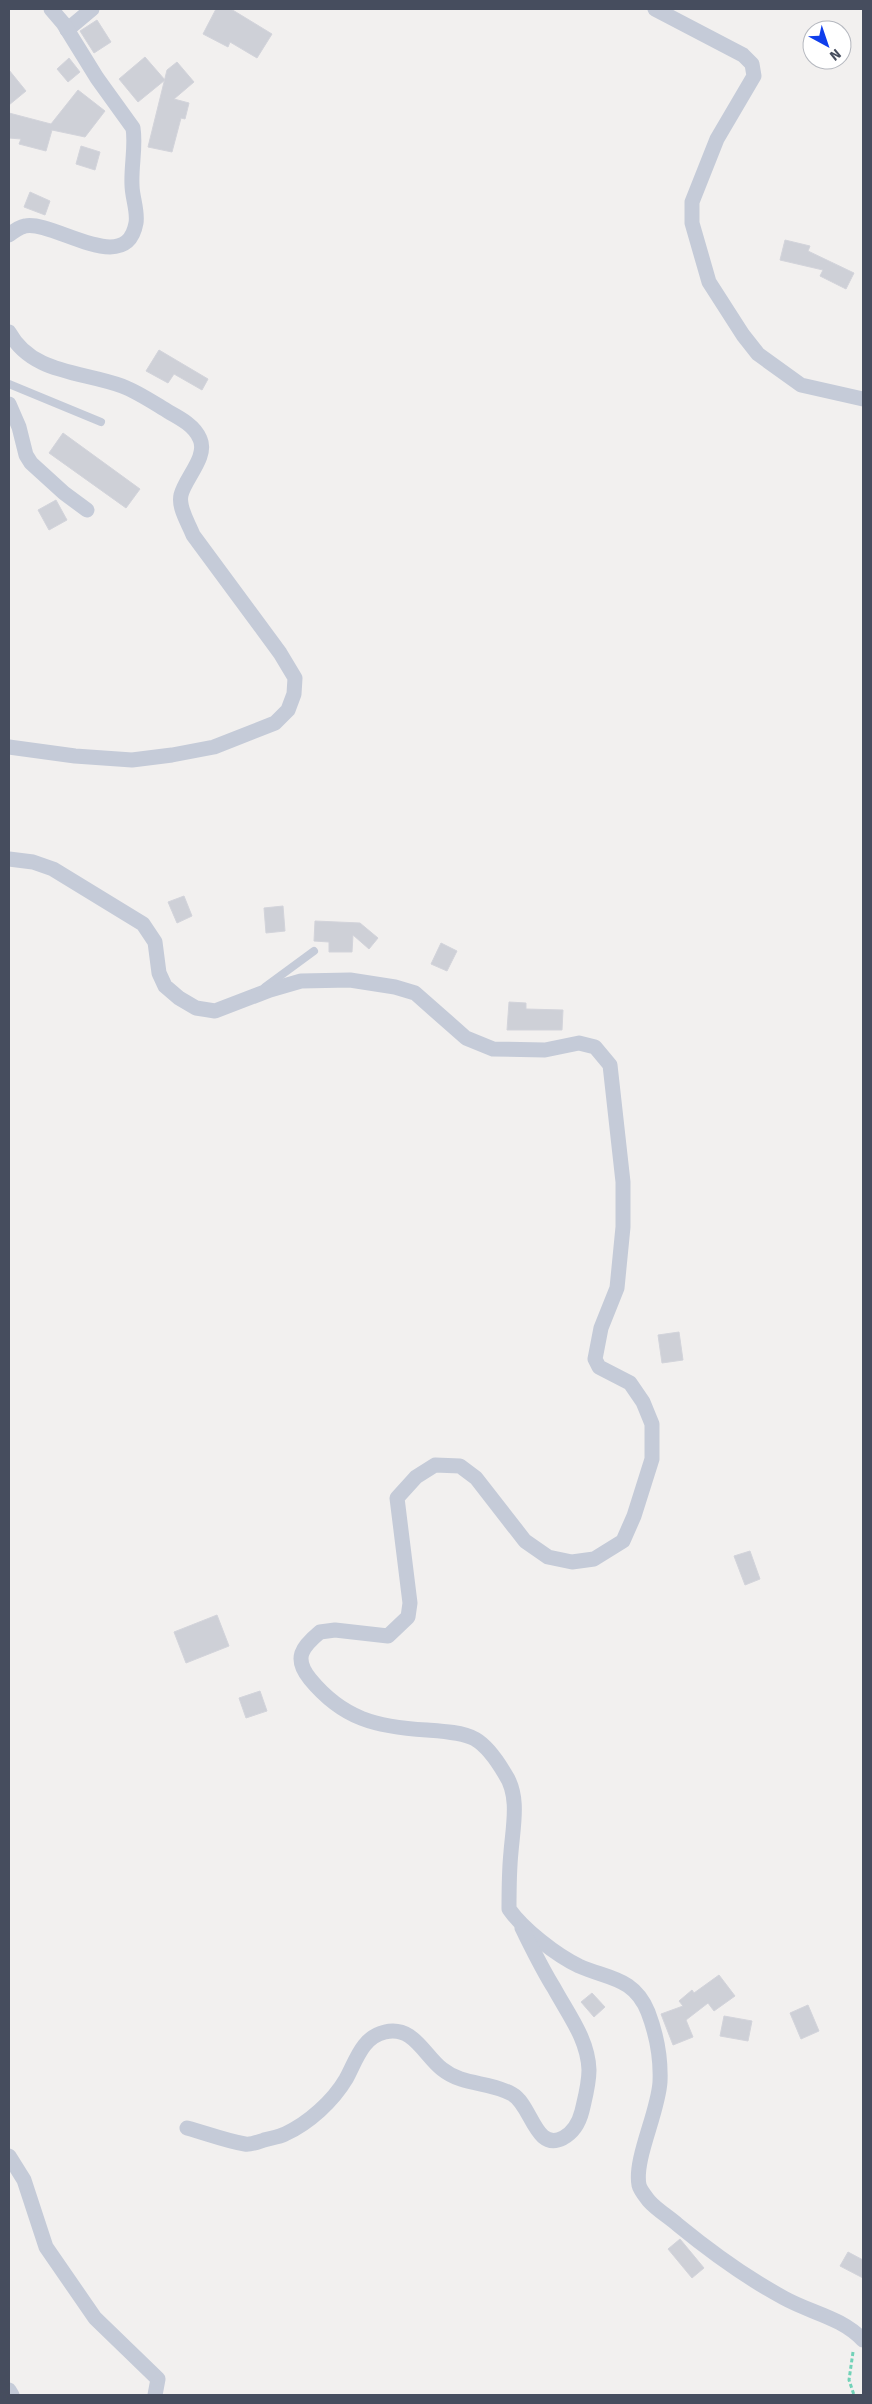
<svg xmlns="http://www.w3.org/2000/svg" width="872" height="2404" font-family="Signika,sans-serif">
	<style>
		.building { fill: #ced0d7; stroke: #d3d4db }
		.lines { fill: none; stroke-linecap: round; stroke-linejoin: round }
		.path { stroke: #72d2b8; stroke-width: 3; stroke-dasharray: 4 2.5; stroke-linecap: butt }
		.lane { stroke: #c5cbd8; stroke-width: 8 }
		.street { stroke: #c5cbd8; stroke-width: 15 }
	</style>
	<rect width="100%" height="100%" fill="#f2f0ef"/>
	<!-- building -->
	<g class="building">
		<path d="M216,9h15l41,25 -15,24 -27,-16 -2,5 -25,-13z"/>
		<path d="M97,20l14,22 -17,11 -14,-22z"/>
		<path d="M145,57l20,23 -27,22 -19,-23z"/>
		<path d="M69,58l11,14 -12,10 -11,-13z"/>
		<path d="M177,62l17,20 -20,17 15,4 -4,16 -4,-1 -9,34 -24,-5 19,-77z"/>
		<path d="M9,70l17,21 -17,14z"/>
		<path d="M78,90l27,21 -20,26 -33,-7 -6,21 -27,-7 2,-5 -12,-1v-25l42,11z"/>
		<path d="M81,146l19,6 -5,18 -19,-6z"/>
		<path d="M30,192l20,9 -5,14 -21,-8z"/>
		<path d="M785,240l25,6 -2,5 46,22 -8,16 -26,-13 3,-6 -43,-10z"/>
		<path d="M159,350l49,29 -6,11 -28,-16 -6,9 -22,-12z"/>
		<path d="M63,433l77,56 -14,19 -77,-55z"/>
		<path d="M56,500l11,20 -18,10 -11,-20z"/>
		<path d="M184,896l8,20 -15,7 -9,-21z"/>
		<path d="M283,906l2,25 -19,2 -2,-25z"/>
		<path d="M315,921l45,2 18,15 -9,11 -16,-14 -1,17h-23v-10l-15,-1z"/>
		<path d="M441,943l16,8 -10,20 -16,-7z"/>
		<path d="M509,1002l17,1v6l37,1 -1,20h-55z"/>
		<path d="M679,1332l4,28 -21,3 -4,-28z"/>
		<path d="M750,1551l10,28 -15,6 -11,-29z"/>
		<path d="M217,1615l12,31 -43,17 -12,-31z"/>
		<path d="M260,1691l7,20 -21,7 -7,-20z"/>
		<path d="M719,1975l16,21 -21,15 -6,-8 -22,17 7,17 -20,8 -12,-31 22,-8 -4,-5 13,-11 2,3z"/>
		<path d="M592,1993l13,14 -11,10 -13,-15z"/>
		<path d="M808,2005l11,26 -18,8 -11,-26z"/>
		<path d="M724,2016l28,5 -4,20 -28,-5z"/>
		<path d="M680,2239l24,29 -12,10 -24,-29z"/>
		<path d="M848,2252l15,8v18l-23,-12z"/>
	</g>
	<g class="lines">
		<!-- path -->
		<path class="path" d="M853,2352l-4,28 5,15"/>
		<!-- lane -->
		<g class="lane">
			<path d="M9,384l92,38"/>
			<path d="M265,987l49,-36"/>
		</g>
		<!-- street -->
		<g class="street">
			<path d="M655,9l88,46 9,9 2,12 -37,63 -25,63v21l17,59 34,53 15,19 43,31 62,14"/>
			<path d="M67,30l25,-21"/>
			<path d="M9,235c5,-4 10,-8 16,-9 29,-6 101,52 111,-3 2,-12 -4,-26 -4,-38 -1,-19 4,-39 1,-57l-36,-50 -34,-55 -12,-14"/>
			<path d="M9,332c23,42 72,39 113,54 16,6 32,17 47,26 11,6 26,14 31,27 8,18 -15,39 -19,56 -3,13 8,29 12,40l87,118 15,25 -1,16 -6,16 -13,13 -61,24 -42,8 -40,5 -57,-4 -66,-9"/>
			<path d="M9,404l10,23 7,28 5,8 33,30 23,17"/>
			<path d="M9,859l24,3 20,7 90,55 12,18 4,31 6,13 14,12 17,10 19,3 55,-21 31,-9 49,-1 45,7 20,6 51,45 27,11 52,1 34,-7 16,4 15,18 13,117v45l-6,61 -16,40 -6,31 4,8 31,16 13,19 9,22v35l-18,57 -11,25 -29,18 -22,3 -24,-5 -23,-16 -49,-63 -16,-12 -25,-1 -19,12 -19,21 13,105 -2,14 -20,19 -53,-6 -15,2c-18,15 -27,26 -10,47 33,40 66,48 117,51 14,1 35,2 48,9 12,7 23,23 30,35 15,22 8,52 6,78 -2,19 -2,38 -2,57 14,20 47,46 70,57 29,13 55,11 69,46 8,21 13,47 12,70 -2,31 -26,77 -21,103 1,5 7,12 10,16 8,9 20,16 29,24 33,27 69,53 106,73 27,15 57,19 79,42"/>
			<path d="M187,2128c19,5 39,13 58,16 6,1 13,-2 19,-4 7,-2 15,-3 21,-6 24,-11 48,-33 61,-55 10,-18 16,-42 39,-47 28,-7 39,23 57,37 21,17 47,12 70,25 20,11 23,58 51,44 11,-6 16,-15 19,-27 3,-13 7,-27 7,-41 -1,-31 -21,-56 -35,-82 -12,-19 -22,-40 -32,-60"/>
			<path d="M9,2156l15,24 22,67 49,71 63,61 -3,16"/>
			<path d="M9,2390l3,5"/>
		</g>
	</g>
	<!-- border -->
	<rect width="872" height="2404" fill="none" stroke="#464d5e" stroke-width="20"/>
	<!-- north arrow -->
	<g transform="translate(827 45) rotate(140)"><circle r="24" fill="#ffffff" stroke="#b5b8bf"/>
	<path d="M0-4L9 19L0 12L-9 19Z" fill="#0f3eec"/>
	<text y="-8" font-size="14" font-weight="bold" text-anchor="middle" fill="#464d5e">N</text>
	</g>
</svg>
